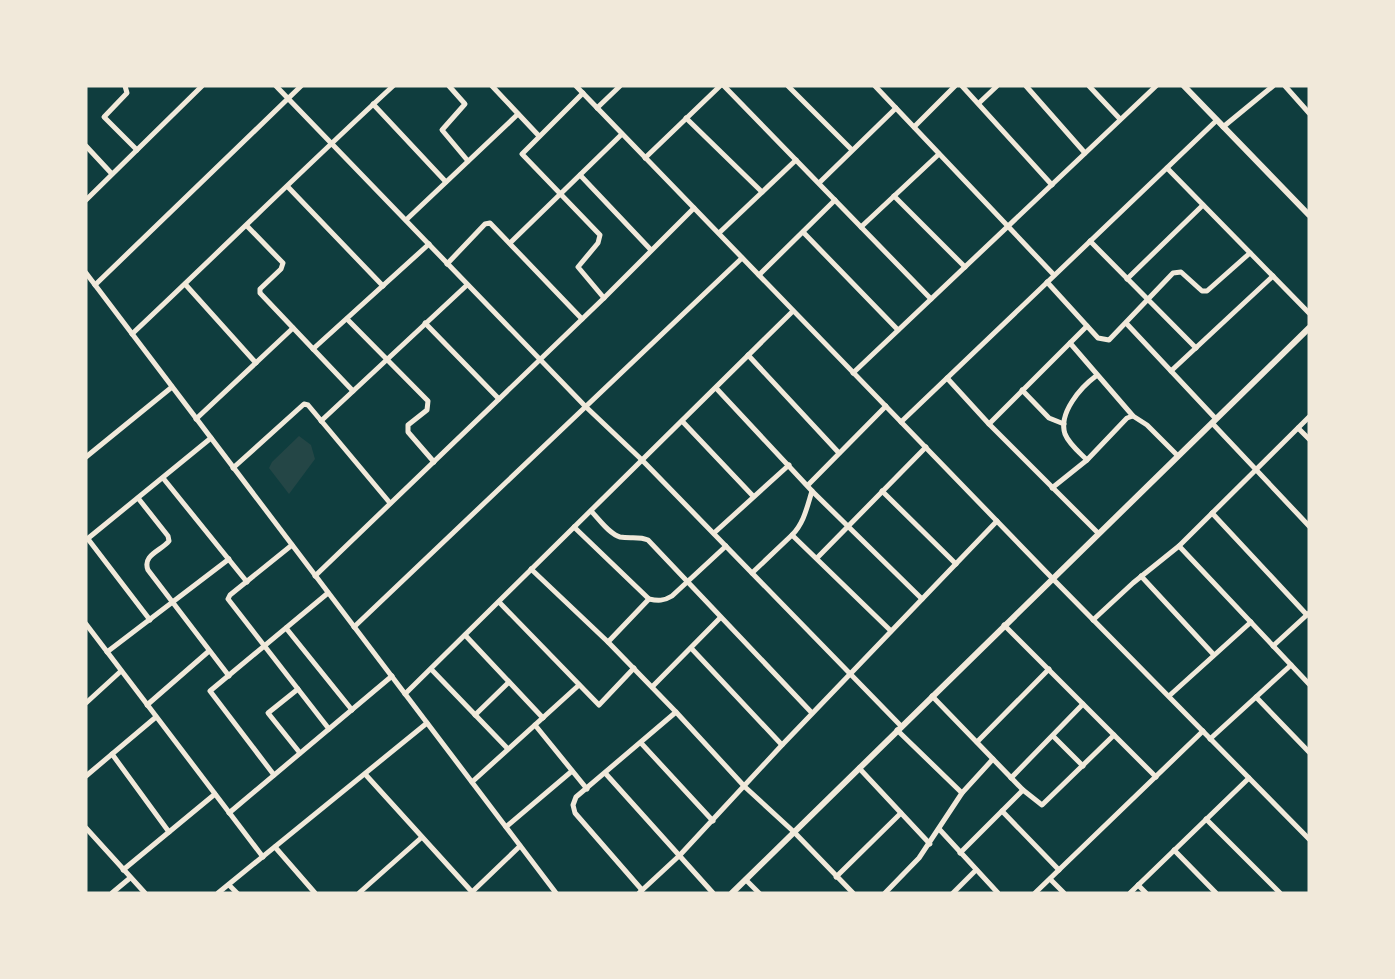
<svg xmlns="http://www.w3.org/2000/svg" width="1395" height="979" font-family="'Exo 2',sans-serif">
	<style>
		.green { fill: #244646 }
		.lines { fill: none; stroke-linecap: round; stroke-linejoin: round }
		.minor { stroke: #f1e9da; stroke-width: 5 }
		.tertiary { stroke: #f1e9da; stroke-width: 6 }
	</style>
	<rect width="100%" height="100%" fill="#0f3d3e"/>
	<!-- green -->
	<path class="green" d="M299,436l12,9 4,14 -26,35 -20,-26 3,-6z"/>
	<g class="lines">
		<!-- minor -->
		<g class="minor">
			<path d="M125,86l2,7 -23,24 33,33"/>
			<path d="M276,86l309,320 57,54 259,266"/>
			<path d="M449,86l16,18 -23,26 26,31"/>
			<path d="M492,86l47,50"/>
			<path d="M576,86l476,492 257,261"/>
			<path d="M724,86l207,213"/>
			<path d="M788,86l64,64"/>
			<path d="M875,86l179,189"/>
			<path d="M962,86l90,99"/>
			<path d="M1026,86l59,67"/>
			<path d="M1089,86l31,33"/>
			<path d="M1285,86l24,27"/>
			<path d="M583,93l-61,61 78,81 -2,8 -20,24 26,31"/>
			<path d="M979,103l18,-17"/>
			<path d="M373,104l73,78"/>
			<path d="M597,108l23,-22"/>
			<path d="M686,118l76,74"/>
			<path d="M914,127l41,-41"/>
			<path d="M1223,127l50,-41"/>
			<path d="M86,146l26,28"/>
			<path d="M645,158l75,-72"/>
			<path d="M1167,168l142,145"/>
			<path d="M580,175l71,75"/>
			<path d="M819,183l77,-75"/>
			<path d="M288,187l95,99"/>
			<path d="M894,196l71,71"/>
			<path d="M86,200l116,-114"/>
			<path d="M406,220l112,-106"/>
			<path d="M247,226l36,37 -2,6 -21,20v4l93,98"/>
			<path d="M861,227l78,-73"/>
			<path d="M803,232l95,98"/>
			<path d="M719,233l77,-73"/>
			<path d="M1090,241l106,107"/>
			<path d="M510,243l112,-109"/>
			<path d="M447,264l38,-40 5,-1 92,96"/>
			<path d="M86,273l470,620"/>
			<path d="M759,275l76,-75"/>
			<path d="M1127,279l76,-74"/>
			<path d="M1047,282l51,56 11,2 64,-67 8,-1 21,19h5l43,-38"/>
			<path d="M185,284l71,79"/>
			<path d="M95,285l206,-199"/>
			<path d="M347,319l81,82 -1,9 -19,15v7l26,30"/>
			<path d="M425,323l74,76"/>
			<path d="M1126,323l90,96"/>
			<path d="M132,334c87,-82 173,-167 261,-248"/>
			<path d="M1070,343l63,73 14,9 31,31"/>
			<path d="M313,349l116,-105"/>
			<path d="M748,355l91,98"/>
			<path d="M1171,371l102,-95"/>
			<path d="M853,373l303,-287"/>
			<path d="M947,378l42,46 109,109"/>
			<path d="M716,388l96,103 110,108"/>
			<path d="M1022,390l27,28 15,6"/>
			<path d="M196,419l97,-91"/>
			<path d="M321,421l146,-136"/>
			<path d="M682,421l71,75"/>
			<path d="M901,422l316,-302"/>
			<path d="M1212,423l97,103"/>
			<path d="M989,424l98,-98"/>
			<path d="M1298,428l11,11"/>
			<path d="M86,457l86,-70"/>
			<path d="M1087,460c-8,-8 -18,-16 -22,-26 -7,-21 16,-47 31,-58"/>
			<path d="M233,468l71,-64 4,1 82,98"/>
			<path d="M163,478l84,104"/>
			<path d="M808,485l78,-79"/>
			<path d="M1052,488l35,-28 40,-42 6,-2"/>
			<path d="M882,491l74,73"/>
			<path d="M138,498l30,38 1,5c-8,10 -27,14 -21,29l81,106"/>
			<path d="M591,511c8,8 18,23 29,26 10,2 19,-1 28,3l164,173"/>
			<path d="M1212,513l95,102"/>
			<path d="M574,527l75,72c9,2 15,2 23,-3l54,-50"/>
			<path d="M714,533l75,-68"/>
			<path d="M792,535c12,-12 15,-28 20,-44"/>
			<path d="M88,539l62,81"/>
			<path d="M86,540l125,-102"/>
			<path d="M292,545l-62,50 -2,4 101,130"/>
			<path d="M1179,546l130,138"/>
			<path d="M817,558l109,-111"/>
			<path d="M531,569l77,73"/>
			<path d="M752,573l40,-38 99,96"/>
			<path d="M315,576l289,-278 90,-90"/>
			<path d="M1141,576l73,79"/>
			<path d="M649,599l-41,43 68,70 69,75 49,45 59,61"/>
			<path d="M499,602l100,103 35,-37"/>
			<path d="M1093,620l40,-37 46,-37 130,-129"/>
			<path d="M86,624l177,233"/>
			<path d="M1004,625l152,152"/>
			<path d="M354,627l388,-369"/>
			<path d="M286,628l66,82"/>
			<path d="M465,635l78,83"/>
			<path d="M1273,646l36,-33"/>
			<path d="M691,648l91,97"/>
			<path d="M107,652l122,-93"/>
			<path d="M431,669l77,80"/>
			<path d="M652,687l68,-69"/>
			<path d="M298,689l-30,24 32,40"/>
			<path d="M405,694l388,-383"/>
			<path d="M932,696l91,94 19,15 72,-70"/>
			<path d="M1169,696l82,-74"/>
			<path d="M1256,697l53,55"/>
			<path d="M86,703l35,-32"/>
			<path d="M147,705l62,-54"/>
			<path d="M475,715l34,-33"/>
			<path d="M535,725l52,64"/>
			<path d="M897,730l65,63"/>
			<path d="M1053,736l30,30"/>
			<path d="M1210,739l81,-74"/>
			<path d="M977,742l72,-73"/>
			<path d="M641,743l72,78"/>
			<path d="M112,754l57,78"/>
			<path d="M859,768l71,76"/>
			<path d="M365,774l108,119"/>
			<path d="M606,774l107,119"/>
			<path d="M274,775l-64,-84 118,-98"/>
			<path d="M86,776l70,-59"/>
			<path d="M1011,778l72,-74"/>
			<path d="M472,782l107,-97"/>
			<path d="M1002,811l57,59"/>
			<path d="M229,813l163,-137"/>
			<path d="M1206,819l74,74"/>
			<path d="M506,827l66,-56"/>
			<path d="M86,828l59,65"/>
			<path d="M940,830l58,63"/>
			<path d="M275,847l40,46"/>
			<path d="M1174,850l42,43"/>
			<path d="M960,853l63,-63"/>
			<path d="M123,870l92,-76"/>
			<path d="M836,877l65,-64"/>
			<path d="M1050,879l14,14"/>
			<path d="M746,880l13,13"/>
			<path d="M229,885l8,8"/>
			<path d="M1138,885l8,8"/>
			<path d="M642,890l-67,-77 -2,-8 3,-8 100,-85"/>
			<path d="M112,893l18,-15"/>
			<path d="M218,893l209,-170"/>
			<path d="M359,893l62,-55"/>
			<path d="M471,893l49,-47"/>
			<path d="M639,893l41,-38 102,-110 215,-224"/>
			<path d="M885,893l34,-35 43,-65 31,-34"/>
			<path d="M953,893l23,-23"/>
			<path d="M1035,893l168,-162"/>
			<path d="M1130,893l119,-115"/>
		</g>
		<!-- tertiary -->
		<g class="tertiary">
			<path d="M1184,86l125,129"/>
			<path d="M732,893l577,-565"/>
		</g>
	</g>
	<!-- border -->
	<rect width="1395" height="979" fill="none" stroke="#f1e9da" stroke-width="175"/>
</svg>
